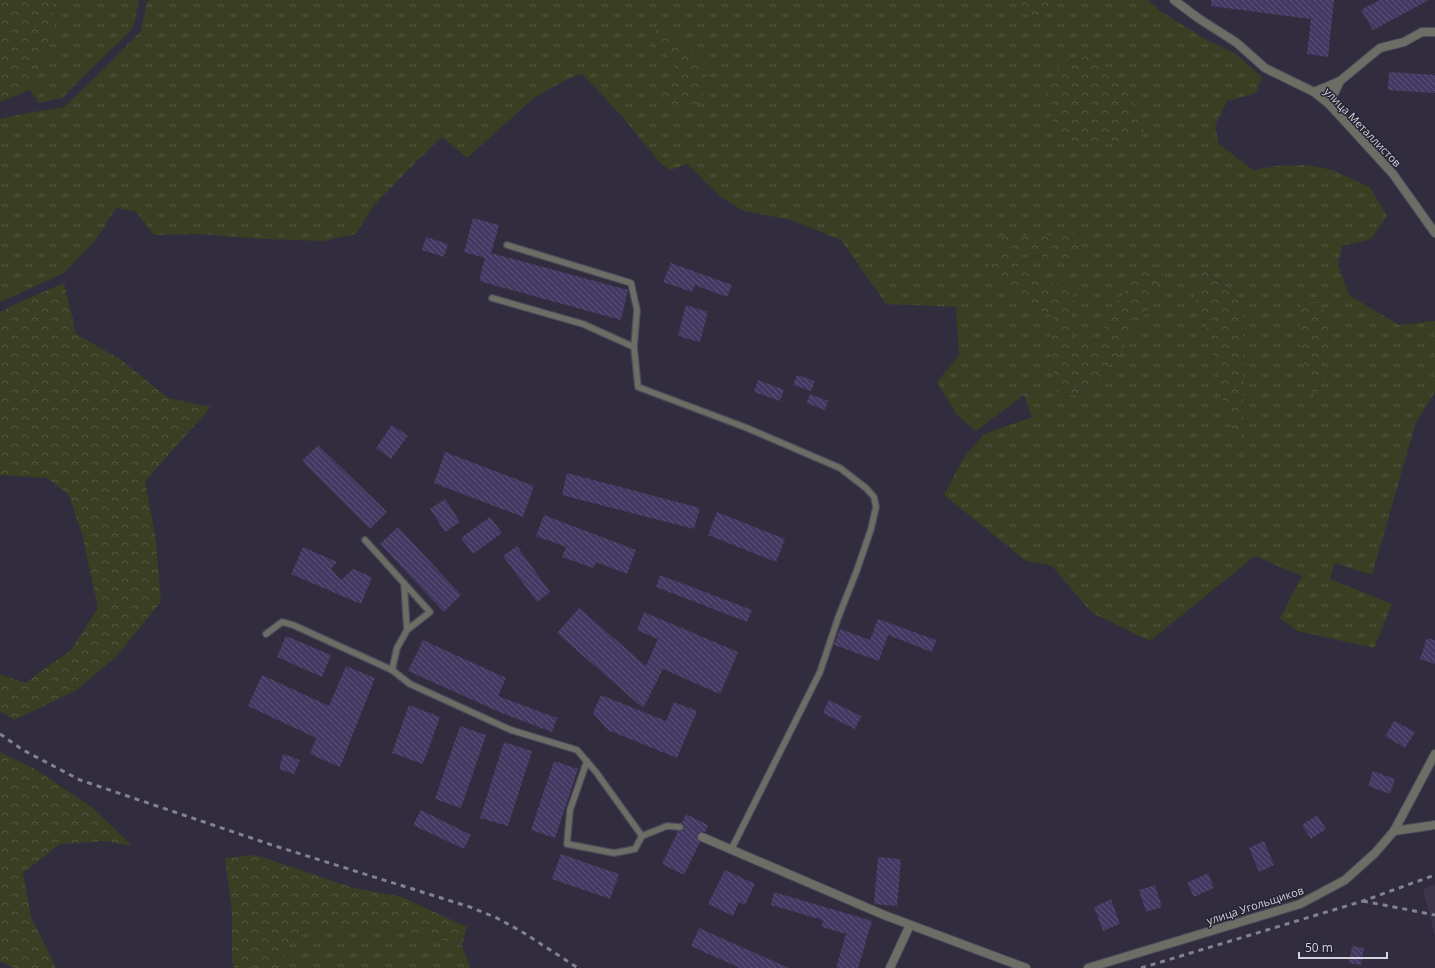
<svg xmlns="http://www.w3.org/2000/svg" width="1435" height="968" font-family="'Open Sans',sans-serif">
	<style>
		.built { fill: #3b364c }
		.grass { fill: url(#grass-tufts); fill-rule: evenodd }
		.forest { fill: url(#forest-crowns) }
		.building { fill: url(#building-back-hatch) }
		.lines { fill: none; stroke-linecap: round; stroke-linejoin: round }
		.service-casing { stroke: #4e4b5a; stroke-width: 8 }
		.minor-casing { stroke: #4e4b5a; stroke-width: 10 }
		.tertiary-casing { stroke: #4e4b5a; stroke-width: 10 }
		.service { stroke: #6c6e66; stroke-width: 5.5 }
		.minor { stroke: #6c6e66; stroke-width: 8 }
		.tertiary { stroke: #6c6e66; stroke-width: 8 }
		.rail { stroke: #858290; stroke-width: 3; stroke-dasharray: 5 5; stroke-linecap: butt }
		.labels { text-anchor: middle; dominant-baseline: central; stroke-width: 3; stroke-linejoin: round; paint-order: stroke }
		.street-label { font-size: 11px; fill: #d4d2dc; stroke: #272434 }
	</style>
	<defs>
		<pattern id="grass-tufts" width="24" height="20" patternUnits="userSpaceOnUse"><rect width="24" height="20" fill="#3a3e22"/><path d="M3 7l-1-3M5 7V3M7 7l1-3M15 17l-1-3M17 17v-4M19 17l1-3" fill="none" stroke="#565942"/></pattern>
		<pattern id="forest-crowns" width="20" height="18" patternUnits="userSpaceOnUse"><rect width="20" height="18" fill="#3a3e22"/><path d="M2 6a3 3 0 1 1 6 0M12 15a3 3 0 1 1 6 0" fill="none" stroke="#565942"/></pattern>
		<pattern id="building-back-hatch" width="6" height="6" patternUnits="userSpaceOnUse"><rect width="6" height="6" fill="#443962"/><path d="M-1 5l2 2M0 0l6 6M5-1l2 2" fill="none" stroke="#5e5578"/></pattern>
	</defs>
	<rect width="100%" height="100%" fill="#312d3e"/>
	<!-- built -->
	<path class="built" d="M1435,885v51l-12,-47z"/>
	<!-- grass -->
	<g class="grass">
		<path d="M53,0h86l-6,28 -71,70 -23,5 -9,-13 24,-62z"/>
		<path d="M149,0h866l6,14 30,-7 2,-7h95l12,11 45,28 31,15 26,23 -6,16 -29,8 -12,25 4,18 34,26 23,-4 31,-1 25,5 38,17 17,29 -16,23 -29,7 -4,18 11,31 50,30 36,-4v71l-19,30 -44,153 -37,-12 -5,16 62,25 -18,44 -77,-17 -17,-13 22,-42 -47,-20 -105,85 -58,-28 -40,-47 -26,-5 -82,-66 19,-36 21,-25 48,-17 -8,-22 -48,36 -19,-16 -20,-33 22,-27 -3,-48 -70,-3 -45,-64 -50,-20 -47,-9 -23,-14 -34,-33 -16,6 -10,-6 -40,-49 -39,-41 -14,5 -33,18 -68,61 -25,-21 -22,21 -46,47 -18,29 -32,7 -60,-2 -65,-5 -45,1 -18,-23 -20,-4 -21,33 -31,32 -64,29v-183l27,-6 37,-6 42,-40 35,-36 6,-29zM652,42l53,47 -30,-15 -2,-13zM1003,236l79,26 -60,-8 -1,12 19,17 34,1 -4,47 9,15 22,-9 12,-30 3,52 -38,36 -21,-1 -8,-49 6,-28 -26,-13zM1204,268l38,33 2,155 -20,-49 -14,-71 -15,-39zM1298,330l33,4 -10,46 -6,19 -11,-34z"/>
		<path d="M331,926l53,1 78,18 8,23h-191v-5l16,-28z"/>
	</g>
	<!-- forest -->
	<g class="forest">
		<path d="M0,0h53l1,28 -24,62 -30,12z"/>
		<path d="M1015,0h38l-2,7 -11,9 -19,-2z"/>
		<path d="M661,25c11,8 42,30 45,42 3,11 -3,27 -6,37 -30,6 -30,5 -42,-22l17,-8 -2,-13 -21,-19 4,-12z"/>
		<path d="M1086,57l30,21 22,31 6,24 -35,11 -43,-1 -24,-42 18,-39 5,-3z"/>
		<path d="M1079,234l3,28 -60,-8 -1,12 19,17 34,1 -4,47 9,15 22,-9 12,-30 34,-45 17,10 -18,41 -30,46 -39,36 -20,-1 -8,-49 5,-28 -25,-13 -41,-37 15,-31z"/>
		<path d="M1203,268l39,33 2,156 -20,-50 -14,-71 -15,-39z"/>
		<path d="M64,283l12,51 44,25 48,39 43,9 -66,74 11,59 5,62 -45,55 -41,34 -61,29 -14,-9v-37l25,9 46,-33 27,-42 -16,-74 -13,-39 -22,-17 -46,-3 -1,1v-163l13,-8z"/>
		<path d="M1320,302l11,32 -10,46 -6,20 -11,-35 -6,-35 3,-27z"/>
		<path d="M0,752l35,17 58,39 39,38 -26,-5 -46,3 -37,29 8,44 25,51h-43l-13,-7z"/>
		<path d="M256,855l98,33 48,9 65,30 -5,18 -78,-18 -53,-1 -36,9 -16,28v5h-45l-2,-7v-50l-7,-53z"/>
	</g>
	<!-- building -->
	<g class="building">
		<path d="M1211,0h123l-6,57 -21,-3 4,-35 -100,-13z"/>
		<path d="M1380,0h49l-56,30 -12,-20z"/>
		<path d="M1389,72l46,3v18l-47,-3z"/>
		<path d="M473,218l26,7 -8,28 137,37 -7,30 -142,-39 6,-23 -21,-6z"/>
		<path d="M426,237l22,7 -4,13 -22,-7z"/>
		<path d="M671,263l61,22 -5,12 -32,-12 -3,7 -29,-10z"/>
		<path d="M686,305l22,7 -8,30 -22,-6z"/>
		<path d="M797,375l18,6 -4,10 -18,-6z"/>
		<path d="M758,380l26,10 -4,11 -26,-9z"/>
		<path d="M810,394l18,7 -3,9 -19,-7z"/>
		<path d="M392,425l16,11 -17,23 -15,-11z"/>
		<path d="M318,445l69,67 -17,17 -68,-68z"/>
		<path d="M445,452l89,34 -11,31 -89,-34z"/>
		<path d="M567,473l133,35 -6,21 -132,-34z"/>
		<path d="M445,499l15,23 -15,10 -15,-23z"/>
		<path d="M717,512l68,27 -9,23 -68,-27z"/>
		<path d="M544,515l92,35 -9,24 -31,-12 -3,6 -31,-11 4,-10 -30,-11z"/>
		<path d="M490,517l12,16 -29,21 -12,-16z"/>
		<path d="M398,527l63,68 -17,17 -64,-68z"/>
		<path d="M517,546l33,46 -13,10 -34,-46z"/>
		<path d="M303,547l34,15 -6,7 10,11 12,-11 19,8 -11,27 -70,-30z"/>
		<path d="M660,575l92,35 -5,12 -91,-35z"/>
		<path d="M579,608l67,58 12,-27 -21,-9 7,-18 94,40 -18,42 -57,-25 -20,39 -86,-75z"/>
		<path d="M878,619l58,21 -4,12 -44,-17 -9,26 -45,-16 6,-16 30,11z"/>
		<path d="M286,636l45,19 -9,22 -45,-20z"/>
		<path d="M1427,638l8,2v24l-15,-5z"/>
		<path d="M423,640l83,38 -8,18 59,22 -5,14 -48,-18 -96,-43z"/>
		<path d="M346,666l29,12 -35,89 -30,-13 6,-16 -68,-32 14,-31 67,31z"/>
		<path d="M601,695l65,26 8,-19 23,9 -20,47 -69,-28 -15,-17z"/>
		<path d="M829,700l32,16 -6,13 -32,-16z"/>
		<path d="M409,705l31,12 -17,47 -31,-11z"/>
		<path d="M1394,721l21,11 -10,16 -20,-12z"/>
		<path d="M460,726l26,9 -25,73 -26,-9z"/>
		<path d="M504,742l28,9 -24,75 -28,-8z"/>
		<path d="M283,754l17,6 -6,14 -15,-5z"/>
		<path d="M554,761l24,8 -23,69 -24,-8z"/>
		<path d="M1373,771l22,8 -5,15 -22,-8z"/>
		<path d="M421,810l50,25 -7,14 -51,-24z"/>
		<path d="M686,814l22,11 -3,7h-4l-4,2v4l3,4 -16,33 -22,-11 16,-33h3l3,-2v-3l-2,-3z"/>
		<path d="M1317,815l9,14 -15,10 -9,-14z"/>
		<path d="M1264,841l10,24 -15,7 -10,-24z"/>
		<path d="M561,854l58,20 -9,25 -58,-20z"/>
		<path d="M878,857l23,2 -4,47 -23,-2z"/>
		<path d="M725,870l30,14 -10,21 -6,-3 -6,14 -25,-12z"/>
		<path d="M1208,873l6,15 -20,9 -7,-14z"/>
		<path d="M1155,885l7,22 -16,5 -7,-22z"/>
		<path d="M774,892l98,29 -14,47h-22l10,-34 -24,-7 1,-7 -52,-15z"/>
		<path d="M1111,899l9,25 -17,7 -9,-24z"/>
		<path d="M699,928l90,40h-49l-49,-22z"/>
		<path d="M1352,946l12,2 -3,17 -12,-2z"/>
	</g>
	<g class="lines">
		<defs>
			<g id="service">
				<path d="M507,245l124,38 6,27 -3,37"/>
				<path d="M492,298l91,26 51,23 4,40 109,41 93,40 26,20 8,9 2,10 -5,22 -14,41 -19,48 -18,54 -88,176"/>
				<path d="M365,540l65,72 -23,18 -10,18 -5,22"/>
				<path d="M404,583l3,47"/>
				<path d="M266,634l16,-12 11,3 99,45 18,14 101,46 66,20 19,22 46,64 25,-10 13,1"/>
				<path d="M587,761l-17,49 -3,34 47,9 21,-4 7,-13"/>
			</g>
			<g id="minor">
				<path d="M1174,0l24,18 39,25 28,25 49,24 15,12 64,70 42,59"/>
				<path d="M1314,92l26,-11 40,-33 24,-6 18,-10h13"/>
				<path d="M1329,104l11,-23"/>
				<path d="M1394,831l41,-6"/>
				<path d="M702,837l182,78 142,53"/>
				<path d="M890,968l20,-43"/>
			</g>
			<path id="tertiary" d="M1088,968l212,-64 45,-24 30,-27 19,-22 41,-77"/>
		</defs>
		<!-- service casing -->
		<use href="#service" class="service-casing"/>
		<!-- minor casing -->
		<use href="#minor" class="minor-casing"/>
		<!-- tertiary casing -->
		<use href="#tertiary" class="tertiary-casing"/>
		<!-- service -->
		<use href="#service" class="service"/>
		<!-- minor -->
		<use href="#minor" class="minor"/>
		<!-- tertiary -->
		<use href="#tertiary" class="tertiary"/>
		<!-- rail -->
		<g class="rail">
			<path d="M0,734l23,16 57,30 192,65 198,62 27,11 27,15 54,35"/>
			<path d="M1363,901l72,14"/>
			<path d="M1141,968l222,-67 72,-26"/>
		</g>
	</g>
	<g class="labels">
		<!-- street labels -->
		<g class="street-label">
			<text transform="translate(1363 127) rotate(46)">улица Металлистов</text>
			<text transform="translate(1255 905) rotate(-18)">улица Угольщиков</text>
		</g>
	</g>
	<!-- scale -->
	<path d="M1299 952v6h88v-6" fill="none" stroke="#d4d2dc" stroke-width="2"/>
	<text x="1305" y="952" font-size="12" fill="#d4d2dc" stroke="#272434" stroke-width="3" paint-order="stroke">50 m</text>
</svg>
